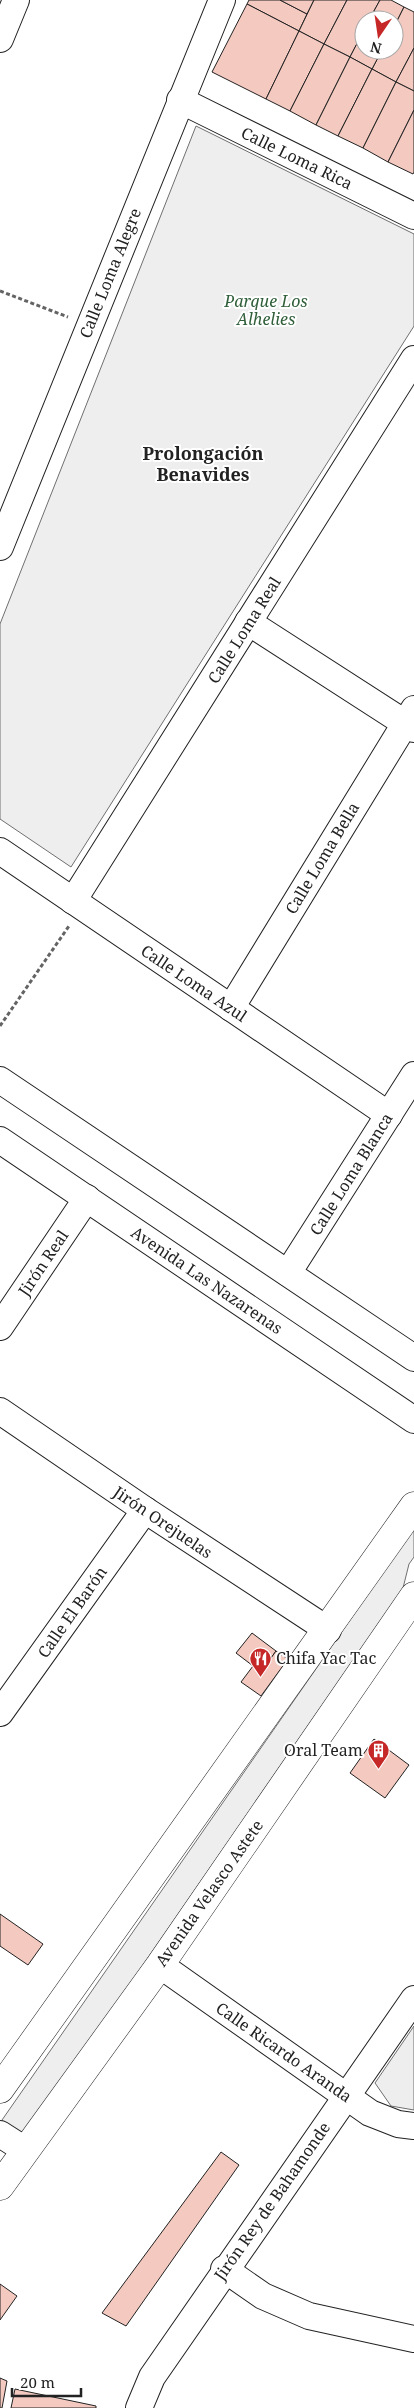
<svg xmlns="http://www.w3.org/2000/svg" width="414" height="2408" font-family="'Noto Serif',serif">
	<style>
		.green { fill: #eee; stroke: #6f6f6f }
		.building { fill: #f3c9c0; stroke: #222 }
		.lines { fill: none; stroke-linecap: round; stroke-linejoin: round }
		.minor-casing { stroke: #222; stroke-width: 28 }
		.major-casing { stroke: #222; stroke-width: 29 }
		.path { stroke: #646464; stroke-width: 3; stroke-dasharray: 4 2.5; stroke-linecap: butt }
		.minor { stroke: #fff; stroke-width: 26 }
		.major { stroke: #fff; stroke-width: 28 }
		.labels { text-anchor: middle; dominant-baseline: central; stroke-width: 4; stroke-linejoin: round; paint-order: stroke }
		.street-label { font-size: 16px; fill: #222; stroke: #fff }
		.park-label { font-size: 16px; font-style: italic; fill: #2f5e38; stroke: #fff }
		.poi-label { font-size: 16px; fill: #222; stroke: #fff; text-anchor: start }
		.neighbourhood-label { font-size: 18px; font-weight: bold; fill: #222; stroke: #fff }
	</style>
	<rect width="100%" height="100%" fill="#fff"/>
	<!-- green -->
	<g class="green">
		<path d="M196,126l218,108v92l-343,541 -71,-48v-195z"/>
		<path d="M414,1528v29l-5,7 -6,24 -376,545 -23,-3 -2,-10z"/>
		<path d="M414,2026v84l-23,-4 -16,-23z"/>
	</g>
	<!-- building -->
	<g class="building">
		<path d="M249,0h31l27,14 -8,17 -52,-27z"/>
		<path d="M280,0h34l-7,14z"/>
		<path d="M314,0h33l-23,44 -25,-13z"/>
		<path d="M347,0h33l-11,20h-5v10l-14,27 -26,-13z"/>
		<path d="M380,0h11l13,7 -10,20v-7h-25z"/>
		<path d="M247,4l52,27 -33,68 -54,-27z"/>
		<path d="M404,7l10,5v36l-18,34 -24,-13 10,-19h12v-23z"/>
		<path d="M364,30v20h18l-10,19 -22,-12z"/>
		<path d="M299,31l25,13 -34,67 -24,-12z"/>
		<path d="M324,44l26,13 -34,68 -26,-14z"/>
		<path d="M414,48v43l-18,-9z"/>
		<path d="M350,57l22,12 -34,67 -22,-11z"/>
		<path d="M372,69l24,13 -33,66 -25,-12z"/>
		<path d="M396,82l18,9v19l-26,52 -25,-14z"/>
		<path d="M414,110v62l-1,2 -25,-12z"/>
		<path d="M252,1633l24,18 -15,21 -25,-19z"/>
		<path d="M276,1651l12,8 -27,37 -20,-14 12,-16 8,6z"/>
		<path d="M374,1739l35,26 -24,33 -35,-25z"/>
		<path d="M0,1914l43,30 -15,21 -28,-19z"/>
		<path d="M221,2152l18,13 -113,161 -24,-13z"/>
		<path d="M0,2284l17,12 -17,24z"/>
		<path d="M0,2378l7,3 -5,27h-2z"/>
		<path d="M15,2389l81,17v2h-85z"/>
	</g>
	<g class="lines">
		<defs>
			<g id="minor">
				<path d="M0,39l16,-39"/>
				<path d="M180,100l234,116"/>
				<path d="M0,547l222,-547"/>
				<path d="M248,622l166,107"/>
				<path d="M0,851l389,264"/>
				<path d="M73,901l341,-542"/>
				<path d="M231,1008l183,-299"/>
				<path d="M0,1080l414,278"/>
				<path d="M0,1140l414,280"/>
				<path d="M288,1273l126,-198"/>
				<path d="M0,1327l87,-129"/>
				<path d="M0,1411l145,99 183,120"/>
				<path d="M0,1713l145,-203"/>
				<path d="M160,1965l210,148 28,11 16,2"/>
				<path d="M0,2134l25,16"/>
				<path d="M224,2269l39,27 46,20 105,23"/>
				<path d="M139,2408l13,-31 262,-378"/>
			</g>
			<g id="major">
				<path d="M0,2089l414,-583"/>
				<path d="M0,2186l160,-221 254,-369"/>
			</g>
		</defs>
		<!-- minor casing -->
		<use href="#minor" class="minor-casing"/>
		<!-- major casing -->
		<use href="#major" class="major-casing"/>
		<!-- path -->
		<g class="path">
			<path d="M0,291l68,26"/>
			<path d="M0,1026l69,-100"/>
		</g>
		<!-- minor -->
		<use href="#minor" class="minor"/>
		<!-- major -->
		<use href="#major" class="major"/>
	</g>
	<!-- icons -->
	<defs>
		<symbol id="restaurant-pin" viewBox="-11 -11 22 30"><path d="M0 17L-7.5 6A9.5 9.5 0 1 1 7.5 6Z" fill="#c62828" stroke="#fff"/><path d="M-5-6h1v4h1v-4h1v4h1v-4h1v5L-1.5 .5V6h-2V.5L-5-1ZM5-6V6H3V1.5H1.5Q1.5-4 5-6Z" fill="#fff"/></symbol>
		<symbol id="building-pin" viewBox="-11 -11 22 30"><path d="M0 17L-7.5 6A9.5 9.5 0 1 1 7.5 6Z" fill="#c62828" stroke="#fff"/><path d="M-4-6H4V6H1V3H-1V6H-4ZM-2.5-4.3h1.7v1.8h-1.7ZM.8-4.3h1.7v1.8H.8ZM-2.5-1h1.7V.8h-1.7ZM.8-1h1.7V.8H.8Z" fill="#fff"/></symbol>
	</defs>
	<g fill-rule="evenodd">
		<use href="#restaurant-pin" x="248" y="1646" width="25" height="34"/>
		<use href="#building-pin" x="366" y="1738" width="25" height="34"/>
	</g>
	<g class="labels">
		<!-- street labels -->
		<g class="street-label">
			<text transform="translate(297 158) rotate(26)">Calle Loma Rica</text>
			<text transform="translate(110 273) rotate(-68)">Calle Loma Alegre</text>
			<text transform="translate(244 630) rotate(-58)">Calle Loma Real</text>
			<text transform="translate(322 858) rotate(-59)">Calle Loma Bella</text>
			<text transform="translate(194 983) rotate(34)">Calle Loma Azul</text>
			<text transform="translate(351 1174) rotate(-58)">Calle Loma Blanca</text>
			<text transform="translate(43 1263) rotate(-56)">Jirón Real</text>
			<text transform="translate(207 1280) rotate(34)">Avenida Las Nazarenas</text>
			<text transform="translate(163 1522) rotate(34)">Jirón Orejuelas</text>
			<text transform="translate(72 1612) rotate(-55)">Calle El Barón</text>
			<text transform="translate(209 1893) rotate(-55)">Avenida Velasco Astete</text>
			<text transform="translate(284 2052) rotate(35)">Calle Ricardo Aranda</text>
			<text transform="translate(272 2201) rotate(-55)">Jirón Rey de Bahamonde</text>
		</g>
		<!-- park labels -->
		<g class="park-label">
			<text x="266" y="301">Parque Los<tspan x="266" dy="18">Alhelies</tspan></text>
		</g>
		<!-- poi labels -->
		<g class="poi-label">
			<text x="276" y="1658">Chifa Yac Tac</text>
			<text x="363" y="1750" text-anchor="end">Oral Team</text>
		</g>
		<!-- neighbourhood labels -->
		<g class="neighbourhood-label">
			<text x="203" y="453">Prolongación<tspan x="203" dy="21">Benavides</tspan></text>
		</g>
	</g>
	<!-- north arrow -->
	<g transform="translate(379 35) rotate(193)"><circle r="24" fill="#ffffff" stroke="#a7a7a7"/>
	<path d="M0-4L9 19L0 12L-9 19Z" fill="#c62828"/>
	<text y="-8" font-size="14" font-weight="bold" text-anchor="middle" fill="#222222">N</text>
	</g>
	<!-- scale -->
	<path d="M12 2388v8h69v-8" fill="none" stroke="#222222" stroke-width="2.5"/>
	<text x="20" y="2388" font-size="15" fill="#222222" stroke="#ffffff" stroke-width="4" paint-order="stroke">20 m</text>
</svg>
